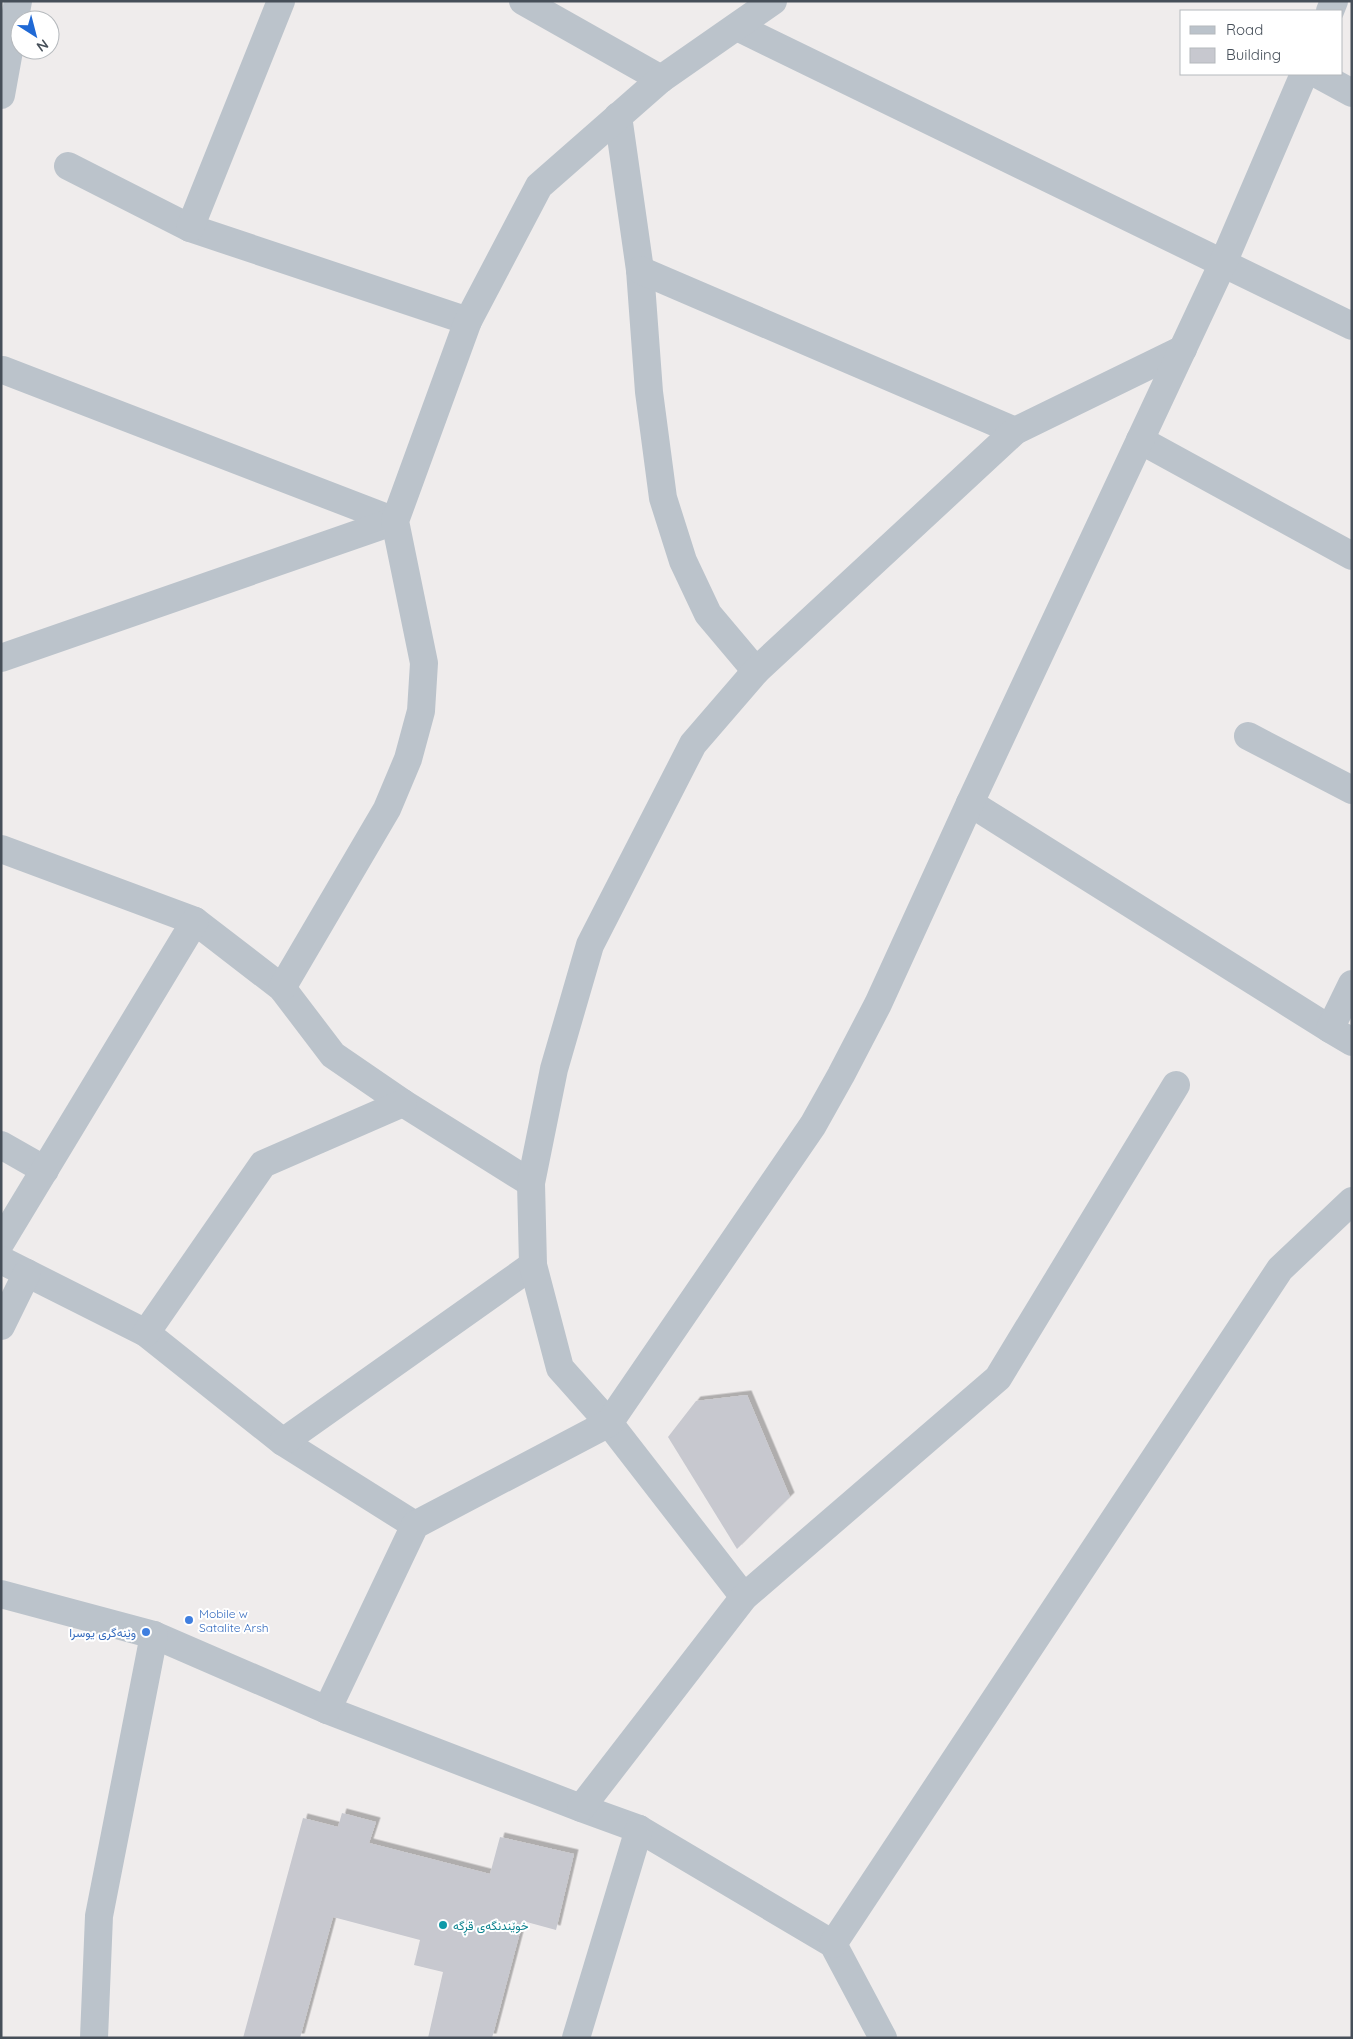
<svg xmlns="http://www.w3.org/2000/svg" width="1353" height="2039" font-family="Quicksand,Vazirmatn,sans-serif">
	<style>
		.building { fill: #c7c8cf; filter: url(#shadow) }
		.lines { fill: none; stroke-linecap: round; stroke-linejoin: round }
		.street { stroke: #bbc3cb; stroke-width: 28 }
		.shop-dot { fill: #3f7fe0; stroke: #fff; stroke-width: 2 }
		.culture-dot { fill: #0f9aa8; stroke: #fff; stroke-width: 2 }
		.labels { text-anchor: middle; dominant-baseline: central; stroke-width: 4; stroke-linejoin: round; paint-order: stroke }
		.shop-label { font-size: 12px; fill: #366cbe; stroke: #fff; text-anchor: start }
		.culture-label { font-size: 12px; fill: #0d838f; stroke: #fff; text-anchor: start }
	</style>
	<defs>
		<filter id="shadow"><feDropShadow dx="4.5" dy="-4.5" stdDeviation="0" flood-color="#0004"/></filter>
	</defs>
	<rect width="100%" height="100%" fill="#efecec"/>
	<!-- building -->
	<g class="building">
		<path d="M747,1395l43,102 -53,52 -69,-112 28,-36z"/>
		<path d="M342,1813l34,9 -7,21 121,31 10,-37 74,17 -18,76 -33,-9 -31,117h-64l15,-66 -29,-7 6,-25 -87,-23 -33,121h-57l60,-220 35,9z"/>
	</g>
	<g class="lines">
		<!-- street -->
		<g class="street">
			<path d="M523,1l138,78"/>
			<path d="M1330,11l4,-10"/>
			<path d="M737,27l615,299"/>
			<path d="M1317,74l35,19"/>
			<path d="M1,95l17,-94"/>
			<path d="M618,116l22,154 9,122 14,106 20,63 25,53 48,57"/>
			<path d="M68,166l122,62 278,93"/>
			<path d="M190,228l91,-227"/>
			<path d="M640,270l375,161"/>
			<path d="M3,370l392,151"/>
			<path d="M1140,440l212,116"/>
			<path d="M1,658l394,-137"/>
			<path d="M1248,736l104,54"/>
			<path d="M970,803l360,226"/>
			<path d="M1,849l194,72 87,67 51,67 70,48 128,80"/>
			<path d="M1352,984l-22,45 22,13"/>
			<path d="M282,988l105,-179 21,-50 13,-48 3,-48 -29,-142 73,-200 71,-135 122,-107 112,-78"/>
			<path d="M1,1145l44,25"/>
			<path d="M1,1242l194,-321"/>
			<path d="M1,1260l145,73 137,109 132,83"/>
			<path d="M1,1326l26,-53"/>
			<path d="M146,1333l117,-169 140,-61"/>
			<path d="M283,1442l250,-177"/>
			<path d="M1,1594l153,41 173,75 254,98 58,21 194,115 50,94"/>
			<path d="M744,1597l-135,-174 -49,-55 -27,-103 -2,-82 23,-114 36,-124 103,-201 63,-73 259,-240 168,-82"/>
			<path d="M327,1710l88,-185 194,-102 204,-298 28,-50 37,-71 92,-201 253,-540 81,-189"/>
			<path d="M581,1808l163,-211 254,-219 178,-293"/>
			<path d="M833,1944l447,-675 72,-68"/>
			<path d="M94,2038l5,-122 55,-281"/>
			<path d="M576,2038l63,-209"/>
		</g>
	</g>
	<!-- markers -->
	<g class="shop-dot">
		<circle cx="189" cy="1620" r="5"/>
		<circle cx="146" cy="1632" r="5"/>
	</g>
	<circle class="culture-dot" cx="443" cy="1925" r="5"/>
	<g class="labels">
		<!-- shop labels -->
		<g class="shop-label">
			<text x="199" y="1613">Mobile w<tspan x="199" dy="14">Satalite Arsh</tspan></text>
			<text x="136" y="1632" text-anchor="end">وێنەگری یوسرا</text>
		</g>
		<!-- culture labels -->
		<g class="culture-label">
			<text x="453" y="1925">خوێندنگەی قڕگە</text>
		</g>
	</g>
	<!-- border -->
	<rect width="1353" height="2039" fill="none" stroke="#464f59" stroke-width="5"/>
	<!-- legend -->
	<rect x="1180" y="10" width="162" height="65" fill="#ffffff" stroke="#b5b9bd"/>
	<rect x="1190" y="26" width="25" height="8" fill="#bbc3cb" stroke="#b5b9bd"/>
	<text x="1226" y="35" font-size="15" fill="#464f59">Road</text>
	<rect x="1190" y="48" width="25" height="15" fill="#c7c8cf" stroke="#b5b9bd"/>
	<text x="1226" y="60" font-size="15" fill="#464f59">Building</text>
	<!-- north arrow -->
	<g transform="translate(35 35) rotate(144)"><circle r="24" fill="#ffffff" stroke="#b5b9bd"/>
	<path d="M0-4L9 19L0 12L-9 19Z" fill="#2069d5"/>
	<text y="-8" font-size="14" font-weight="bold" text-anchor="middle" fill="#464f59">N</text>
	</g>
</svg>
